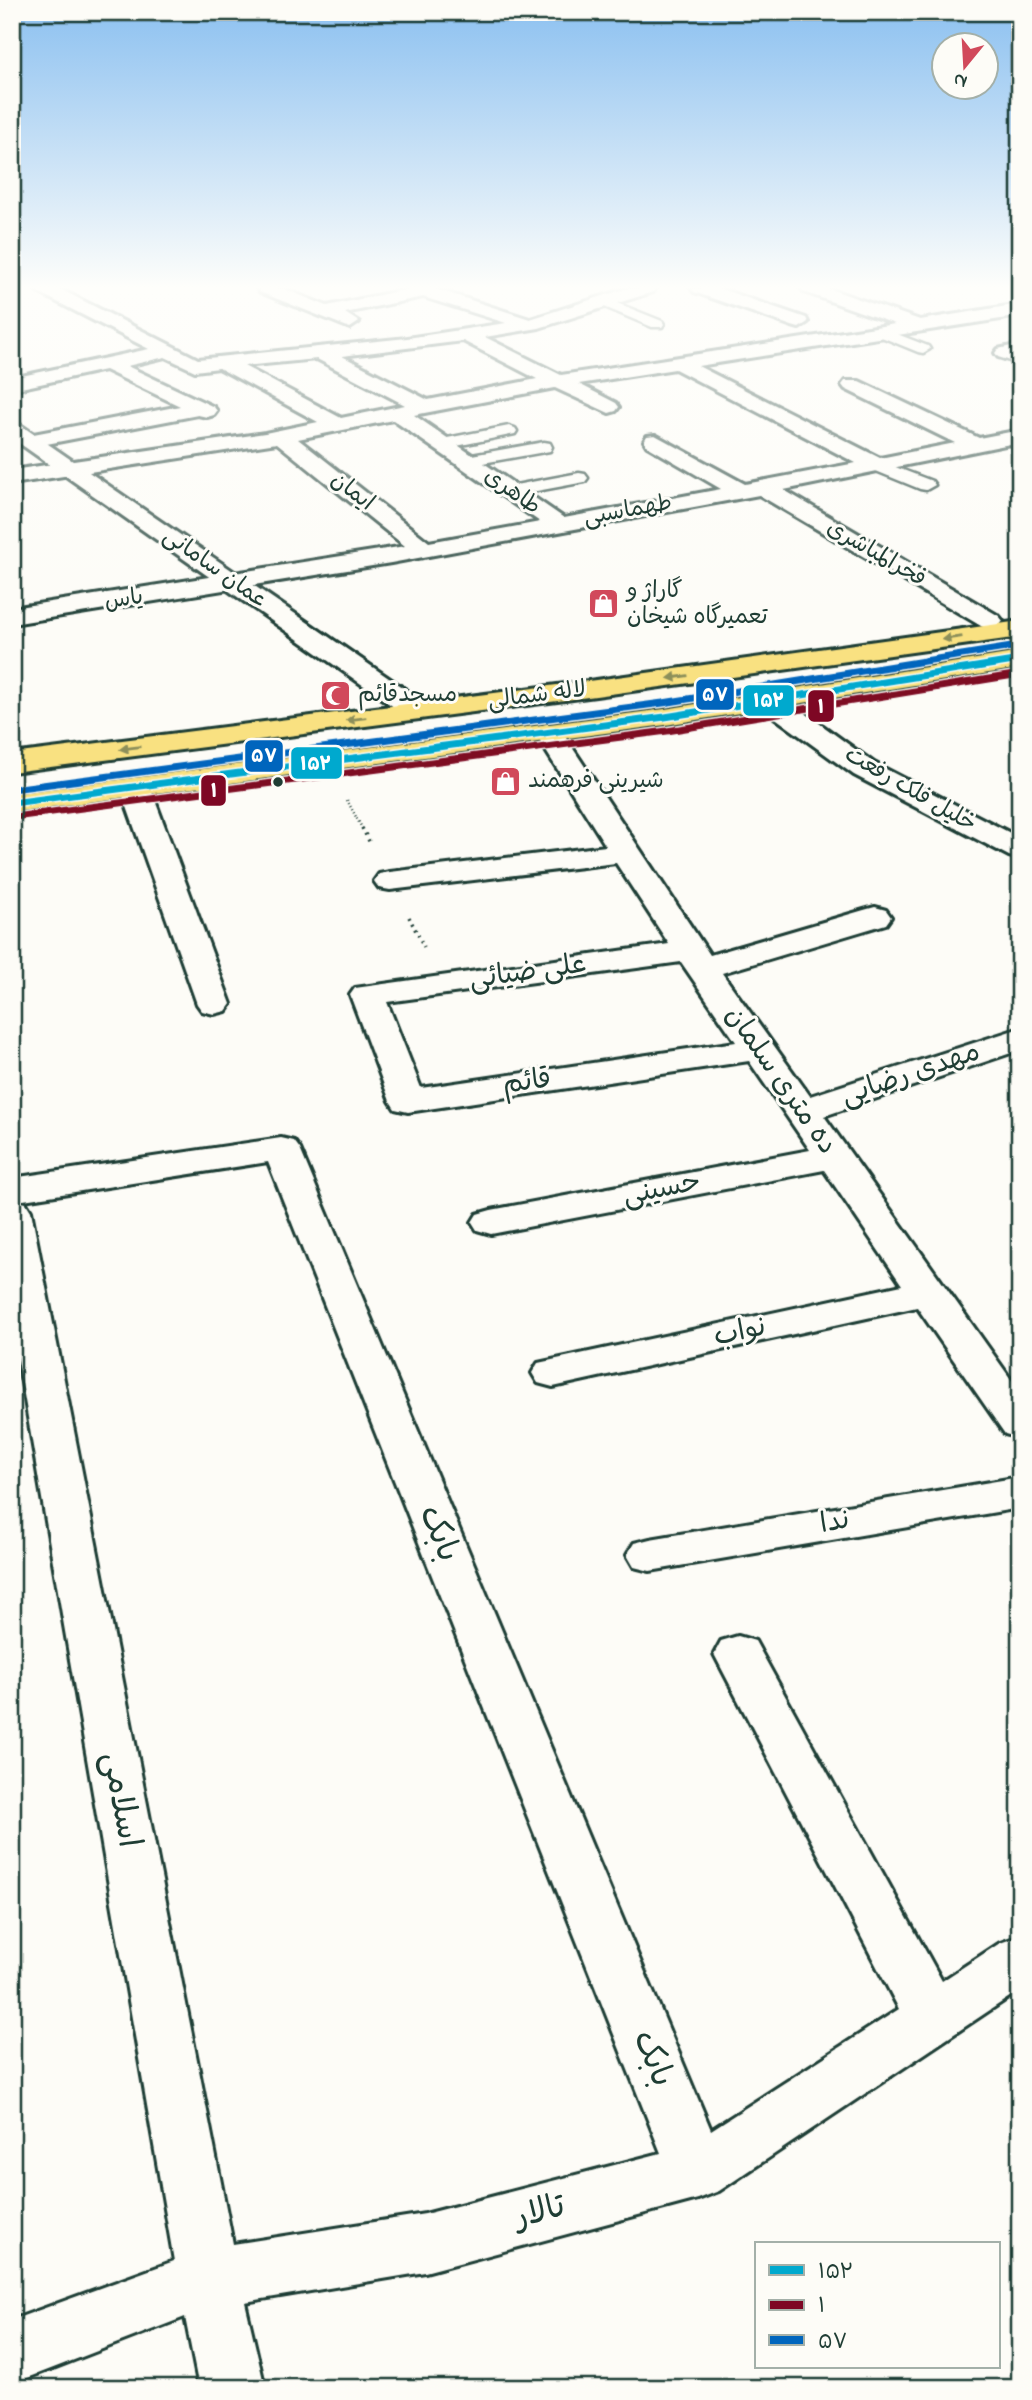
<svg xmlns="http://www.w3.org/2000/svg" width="1032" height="2400" font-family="'Indie Flower','Playpen Sans Arabic',sans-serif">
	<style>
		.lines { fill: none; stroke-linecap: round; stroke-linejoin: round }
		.lane-casing { stroke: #1f3d34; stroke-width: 5 }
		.street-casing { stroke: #1f3d34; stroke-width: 6 }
		.secondary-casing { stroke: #1f3d34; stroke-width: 6 }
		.primary-casing { stroke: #1f3d34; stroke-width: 6 }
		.path-far1 { stroke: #1f3d34; stroke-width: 2.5; stroke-dasharray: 1 2.5; stroke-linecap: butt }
		.path { stroke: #1f3d34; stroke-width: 3.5; stroke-dasharray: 2 4.5; stroke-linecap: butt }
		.lane { fill: #fdfcf7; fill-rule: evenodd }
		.street { fill: #fdfcf7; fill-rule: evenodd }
		.secondary { fill: #fdfcf7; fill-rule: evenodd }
		.primary { fill: #f9e181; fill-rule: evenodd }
		.bus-1-casing { stroke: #fdfcf7; stroke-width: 10 }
		.bus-2-casing { stroke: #fdfcf7; stroke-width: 10 }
		.bus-3-casing { stroke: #fdfcf7; stroke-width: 10 }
		.bus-1 { stroke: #00a9ce; stroke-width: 7 }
		.bus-2 { stroke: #7e0724; stroke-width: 7 }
		.bus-3 { stroke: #0065bd; stroke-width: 7 }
		.oneway { fill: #8c8f5a }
		.bus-dot { fill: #1f3d34; stroke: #fdfcf7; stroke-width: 2.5 }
		.labels { text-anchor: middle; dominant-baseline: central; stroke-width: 6; stroke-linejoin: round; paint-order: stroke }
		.far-street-label { font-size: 23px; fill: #1f3d34; stroke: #fdfcf7 }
		.far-poi-label { font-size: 23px; fill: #1f3d34; stroke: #fdfcf7; text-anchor: start }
		.street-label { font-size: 28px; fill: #1f3d34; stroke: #fdfcf7 }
		.near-street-label { font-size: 33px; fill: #1f3d34; stroke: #fdfcf7 }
		.line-badge { stroke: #fdfcf7; stroke-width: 2.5 }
		.badge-label { font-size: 19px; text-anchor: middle; font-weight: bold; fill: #fff }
	</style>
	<rect width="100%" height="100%" fill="#fdfcf7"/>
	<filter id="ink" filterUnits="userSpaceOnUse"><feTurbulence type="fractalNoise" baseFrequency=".0143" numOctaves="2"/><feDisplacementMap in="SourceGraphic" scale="14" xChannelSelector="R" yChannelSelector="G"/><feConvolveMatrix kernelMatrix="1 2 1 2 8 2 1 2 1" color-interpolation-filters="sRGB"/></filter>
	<g filter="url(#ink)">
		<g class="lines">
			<defs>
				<g id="lane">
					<path d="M607,299l55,22 2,3 -2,3h-10l-50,-21v-6z"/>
					<path d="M879,327l49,19 2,3 -7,4 -5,-1 -44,-18 -2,-3 2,-3z"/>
					<path d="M509,426l6,2 2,3 -2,3 -73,15 -8,-5 8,-5z"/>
					<path d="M544,442l6,1 2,4 -2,4 -84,15 -8,-5 8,-5z"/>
					<path d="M877,460l55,21 3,4 -9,5 -6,-1 -49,-20 -2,-4z"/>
					<path d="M579,473l6,1 3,4 -3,4 -75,14 -9,-5 9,-5z"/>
				</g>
				<g id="street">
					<path d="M35,288h23l140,71 209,-21 99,-15 -83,-26 -78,16 14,9 -9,6 -90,-36 -3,-4h25l45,18 86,-18h20l97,31 98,-31h28l-3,4 -114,36 -54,9 76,38 334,-51 -91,-32 -3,-4h26l93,32 100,-16v12l-322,50 182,92 75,-15 -110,-54 -3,-4 3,-4h14l120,57 41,-8v12l-236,48 215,126 4,5 -4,5 -9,3 -9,-3 -222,-131 -368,68 -379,61v-16l393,-62 -128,-103 -265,41v-14l253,-37 53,-11 -99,-54 -24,3 -30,-14 -38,9 87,41 3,4 -3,4 -7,2 -9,-2 -167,32 -8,-1 -3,-5 3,-5 157,-30 -75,-36 -93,20v-12l137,-29 -111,-57zM463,341l74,38 -109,21 -86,-44zM317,359l88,46 -64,13 -97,-52zM675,369l181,94 -111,21 -90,-49 -8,1 -3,5 3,5 74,43 -157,29 -150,-103 141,-27 54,25 7,-2 3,-4 -3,-4 -37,-19zM393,420l147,102 -111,20 -131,-103z"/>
					<path d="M691,288h27l88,30 2,4 -9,6 -7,-2 -98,-34z"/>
					<path d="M1020,344v20l-22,-7 -3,-4 3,-4z"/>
					<path d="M769,692l10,2 95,69 146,75v21l-11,-3 -155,-81 -95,-69 -4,-6 4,-6z"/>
					<path d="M548,724l10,2 152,229 154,-45 11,-3 11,3 5,7 -5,7 -164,49 88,123 210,-68v22l-196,66 196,276v46l-15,-4 -88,-127 -364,80 -15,-4 -6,-10 6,-10 364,-78 -78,-115 -333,64 -14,-4 -5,-8 5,-8 14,-4 319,-60 -61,-89 -341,51 -13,-3 -5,-8 -40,-106 5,-7 314,-44 -53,-81 -226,27 -11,-2 -5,-7 5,-7 11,-2 216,-26 -72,-114 4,-6zM681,962l55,80 -315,46 -34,-86z"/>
					<path d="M135,778l10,3 5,6 81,217 -5,7 -12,3 -12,-3 -5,-7 -77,-217 5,-6z"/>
					<path d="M281,1138l13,3 6,8 411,981 188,-121 -185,-355 7,-13 17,-5 17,5 187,340 58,-38 20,-7v54l-301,201 -21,8 -273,73 -180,30 20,86h-66l-14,-71 -173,67v-64l162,-59 -162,-936v-147zM268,1162l393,991 -236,61 -192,30 -202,-1033 -5,-8 -9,-2z"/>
					<path d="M1020,1477v31l-370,63 -16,-4 -7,-12 7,-12 16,-4z"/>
				</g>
				<path id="secondary" d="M12,422l7,2 409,281 4,6 -4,6 -10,2 -10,-2 -396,-279z"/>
				<g id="primary">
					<path d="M1020,621v16l-424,59 -584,76v-18l584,-74z"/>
					<path d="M1020,652v16l-355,57 -653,87v-18l653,-85z"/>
				</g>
			</defs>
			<!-- lane casing -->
			<use href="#lane" class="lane-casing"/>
			<!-- street casing -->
			<use href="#street" class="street-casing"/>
			<!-- secondary casing -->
			<use href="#secondary" class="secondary-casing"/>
			<!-- primary casing -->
			<use href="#primary" class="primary-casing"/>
			<!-- path-far1 -->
			<path class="path-far1" d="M347,800l16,30"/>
			<!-- path -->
			<g class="path">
				<path d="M362,828l9,17"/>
				<path d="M409,917l15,30"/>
			</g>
			<!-- lane -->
			<use href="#lane" class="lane"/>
			<!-- street -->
			<use href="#street" class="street"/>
			<!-- secondary -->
			<use href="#secondary" class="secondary"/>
			<!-- primary -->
			<use href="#primary" class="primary"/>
			<defs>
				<path id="bus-1" d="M12,803l653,-86 355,-57"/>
				<path id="bus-2" d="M14,817l653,-86 353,-57"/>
				<path id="bus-3" d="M12,789l651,-86 355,-57"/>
			</defs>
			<!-- bus-1 casing -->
			<use href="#bus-1" class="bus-1-casing"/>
			<!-- bus-2 casing -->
			<use href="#bus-2" class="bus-2-casing"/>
			<!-- bus-3 casing -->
			<use href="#bus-3" class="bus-3-casing"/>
			<!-- bus-1 -->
			<use href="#bus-1" class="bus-1"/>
			<!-- bus-2 -->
			<use href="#bus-2" class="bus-2"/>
			<!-- bus-3 -->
			<use href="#bus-3" class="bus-3"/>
		</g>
		<!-- one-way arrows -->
		<defs><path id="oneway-solid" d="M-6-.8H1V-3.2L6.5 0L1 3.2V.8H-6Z" transform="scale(1.75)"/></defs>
		<g class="oneway">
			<use href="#oneway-solid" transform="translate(952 638) rotate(172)"/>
			<use href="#oneway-solid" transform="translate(678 677) rotate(172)"/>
			<use href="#oneway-solid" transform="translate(356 719) rotate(173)"/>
			<use href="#oneway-solid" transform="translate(130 748) rotate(173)"/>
		</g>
	</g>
	<!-- sky -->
	<linearGradient id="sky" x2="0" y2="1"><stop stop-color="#8bc0f0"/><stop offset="0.46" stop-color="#fefefb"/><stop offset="1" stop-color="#fefefb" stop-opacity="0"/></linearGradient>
	<rect width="1032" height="624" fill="url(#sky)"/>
	<!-- icons -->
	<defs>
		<symbol id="shop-square" viewBox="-11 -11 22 22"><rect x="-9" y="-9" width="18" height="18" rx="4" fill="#d1495b" stroke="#fdfcf7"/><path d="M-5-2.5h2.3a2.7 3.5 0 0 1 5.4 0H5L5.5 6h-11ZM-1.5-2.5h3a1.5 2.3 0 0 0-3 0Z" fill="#fff"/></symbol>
		<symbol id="mosque-square" viewBox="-11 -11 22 22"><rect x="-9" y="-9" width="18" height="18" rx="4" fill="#d1495b" stroke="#fdfcf7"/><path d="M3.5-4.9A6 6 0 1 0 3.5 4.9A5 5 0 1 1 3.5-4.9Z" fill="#fff"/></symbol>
	</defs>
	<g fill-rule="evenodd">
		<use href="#shop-square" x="586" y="586" width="35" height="35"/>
		<use href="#mosque-square" x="318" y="678" width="35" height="35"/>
		<use href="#shop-square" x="488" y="764" width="35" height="35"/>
	</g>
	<!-- markers -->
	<circle class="bus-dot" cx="278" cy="782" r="6"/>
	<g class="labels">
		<!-- far-street labels -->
		<g class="far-street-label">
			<text transform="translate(352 492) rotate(38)">ایمان</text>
			<text transform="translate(512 492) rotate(35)">طاهری</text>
			<text transform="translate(628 511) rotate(-10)">طهماسبی</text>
			<text transform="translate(876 554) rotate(30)">فخرالمباشری</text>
			<text transform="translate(215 569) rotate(35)">عمان سامانی</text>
			<text transform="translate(124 600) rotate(-8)">یاس</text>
			<text transform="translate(537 696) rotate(-7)">لاله شمالی</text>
			<text transform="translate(910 790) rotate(30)">خلیل فلک رفعت</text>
		</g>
		<!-- far-poi labels -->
		<g class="far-poi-label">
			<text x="627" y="591">گاراژ و<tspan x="627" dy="26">تعمیرگاه شیخان</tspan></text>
			<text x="358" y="695">مسجدقائم</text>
			<text x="528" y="781">شیرینی فرهمند</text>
		</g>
		<!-- street labels -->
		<g class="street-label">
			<text transform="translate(528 973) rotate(-8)">علی ضیائی</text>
			<text transform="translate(911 1075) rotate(-19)">مهدی رضایی</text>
			<text transform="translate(780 1081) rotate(55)">ده متری سلمان</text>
			<text transform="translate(527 1083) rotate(-8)">قائم</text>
			<text transform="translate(662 1190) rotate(-11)">حسینی</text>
			<text transform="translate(740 1333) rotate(-12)">نواب</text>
			<text transform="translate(835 1523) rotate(-10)">ندا</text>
		</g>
		<!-- near-street labels -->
		<g class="near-street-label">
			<text transform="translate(438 1534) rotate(68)">بابک</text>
			<text transform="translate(120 1800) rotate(80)">اسلامی</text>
			<text transform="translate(652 2059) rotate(68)">بابک</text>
			<text transform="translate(540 2213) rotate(-15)">تالار</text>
		</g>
	</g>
	<g class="line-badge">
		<rect x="695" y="678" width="40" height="33" rx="7" fill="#0065bd"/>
		<rect x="742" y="684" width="53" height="33" rx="7" fill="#00a9ce"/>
		<rect x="807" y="689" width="28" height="34" rx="7" fill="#7e0724"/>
		<rect x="244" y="739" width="40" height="34" rx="7" fill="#0065bd"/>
		<rect x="290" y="746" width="53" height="34" rx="7" fill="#00a9ce"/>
		<rect x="200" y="774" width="27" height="33" rx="7" fill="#7e0724"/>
	</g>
	<g class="badge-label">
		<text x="715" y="701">۵۷</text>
		<text x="769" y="707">۱۵۲</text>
		<text x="821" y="713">۱</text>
		<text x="264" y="762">۵۷</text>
		<text x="316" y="770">۱۵۲</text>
		<text x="214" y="797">۱</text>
	</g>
	<!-- margin -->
	<rect width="1032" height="2400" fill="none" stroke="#fdfcf7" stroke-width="42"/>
	<rect x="21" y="21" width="990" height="2358" fill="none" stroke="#1f3d34" stroke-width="2.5" filter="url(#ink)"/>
	<!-- legend -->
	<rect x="755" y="2242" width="245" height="126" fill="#fdfcf7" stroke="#a4b0a9" stroke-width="2"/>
	<rect x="769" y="2265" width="35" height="10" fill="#00a9ce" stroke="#a4b0a9" stroke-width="2"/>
	<text x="818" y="2278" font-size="21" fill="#1f3d34">۱۵۲</text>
	<rect x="769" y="2300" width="35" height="10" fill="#7e0724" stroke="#a4b0a9" stroke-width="2"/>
	<text x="818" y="2312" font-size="21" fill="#1f3d34">۱</text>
	<rect x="769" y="2335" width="35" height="10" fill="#0065bd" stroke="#a4b0a9" stroke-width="2"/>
	<text x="818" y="2348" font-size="21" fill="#1f3d34">۵۷</text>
	<!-- north arrow -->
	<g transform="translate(965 66) rotate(198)"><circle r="33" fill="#fdfcf7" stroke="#a4b0a9" stroke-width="2"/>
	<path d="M0-5L12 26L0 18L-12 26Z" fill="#d1495b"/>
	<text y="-10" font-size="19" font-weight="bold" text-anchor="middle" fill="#1f3d34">N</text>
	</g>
</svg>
